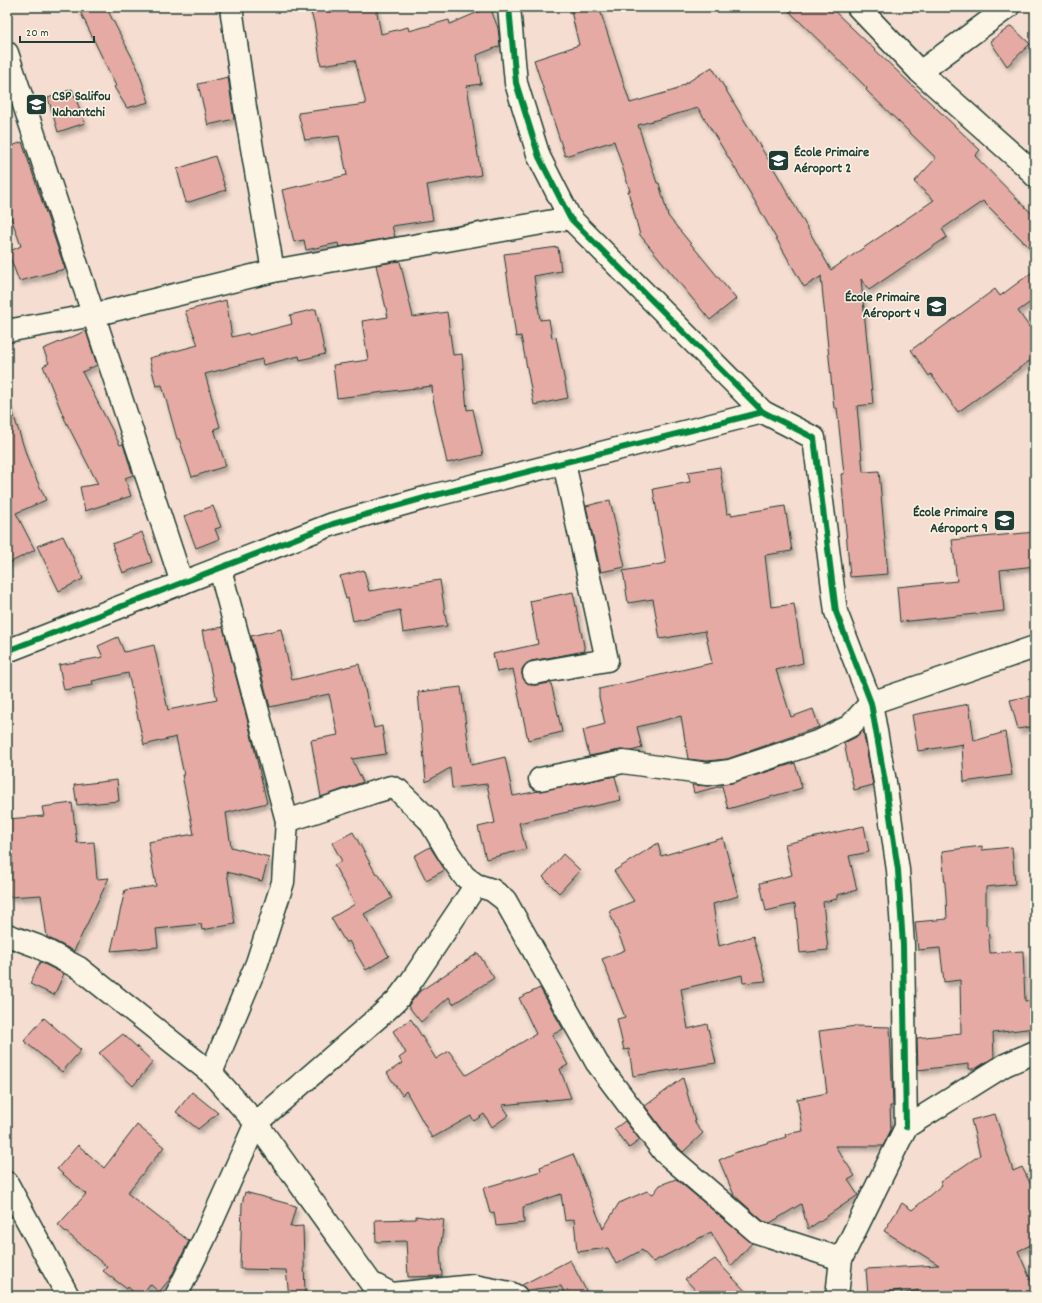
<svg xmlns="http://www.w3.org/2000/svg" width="1042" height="1303" font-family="Dekko,sans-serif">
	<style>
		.building { fill: #e4aaa3; stroke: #1f3d34; filter: url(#shadow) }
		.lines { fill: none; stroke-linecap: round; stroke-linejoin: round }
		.minor-casing { stroke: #1f3d34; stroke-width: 25 }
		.minor { stroke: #fcf5e5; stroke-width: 22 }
		.cycleway-casing { stroke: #fcf5e5; stroke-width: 8 }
		.cycleway { stroke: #00873e; stroke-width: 6 }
		.labels { text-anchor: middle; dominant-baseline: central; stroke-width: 3; stroke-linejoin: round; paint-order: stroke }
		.poi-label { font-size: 14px; font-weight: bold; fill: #1f3d34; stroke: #fcf5e5; text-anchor: start }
	</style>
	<defs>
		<filter id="shadow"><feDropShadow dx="2.5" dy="4.5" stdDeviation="2" flood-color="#0004"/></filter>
	</defs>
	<rect width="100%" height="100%" fill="#f5ded1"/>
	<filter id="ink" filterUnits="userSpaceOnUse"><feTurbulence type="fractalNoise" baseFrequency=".025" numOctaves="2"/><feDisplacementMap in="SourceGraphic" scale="8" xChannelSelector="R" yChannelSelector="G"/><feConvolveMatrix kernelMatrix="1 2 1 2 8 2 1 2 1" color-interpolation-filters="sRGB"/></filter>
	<g filter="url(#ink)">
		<!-- building -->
		<g class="building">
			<path d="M78,7h28l31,60 12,35 -22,6 -13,-21 2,-1z"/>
			<path d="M309,7h67l5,27 27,-7 1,4 40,-11 1,4 40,-17 8,21 2,18 -23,9 4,29 -14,2 14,89 -54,10 6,35 -41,6 3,11 -56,10 -1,-4 -32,7 -2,-10 -10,2 -12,-52 65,-15 -8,-39 -34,4 -7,-27 68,-9 -11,-44 -34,5 -7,-43z"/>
			<path d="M570,7h29l31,96 45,-13 37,-23 65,107 54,96 103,-70 -20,-18 22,-24 -70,-68 1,-2 -82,-81h45l150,143 -5,6 60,61v36l-52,-52 -41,28 5,8 -78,53 -8,-11 12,125 -16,2 6,66 16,-1 9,103 -38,3 -9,-103h3l-7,-66h-3l-13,-131 1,-1 -18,11 -55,-96 -51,-83 -60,17 19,58h2l9,33 68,83 -26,21 -70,-85 -12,-44h2l-16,-50 -49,15 -31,-96 45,-15z"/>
			<path d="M1011,26l19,18 -23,22 -17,-25z"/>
			<path d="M228,77l6,42 -26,6 -10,-41z"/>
			<path d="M72,89l13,34 -27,9 -10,-34z"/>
			<path d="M22,142l43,127 -46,12 -11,-29 13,-6 -14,-40v-58z"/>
			<path d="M215,156l11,34 -40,13 -9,-34z"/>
			<path d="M558,247l3,24 -27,5 6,44 9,-1 3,19 4,-1 12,61 -34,7 -13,-69 -5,1 -12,-83z"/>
			<path d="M400,261l13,56 34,-5 6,43 9,-1 5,56 6,-1 10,46 -36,8 -14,-64 -1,-13 -95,12 -4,-33 35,-5 -6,-39 26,-4 -12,-52z"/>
			<path d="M1035,270v29l-17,12 17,24v22l-77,55 -27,-38 -2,2 -18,-26 84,-61 5,7z"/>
			<path d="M226,300l6,37 16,-4 1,2 43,-11 -2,-9 26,-6 9,45 -25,6 -1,-4 -36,9 -1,-6 -57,15 15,53 -6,2 12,37 -34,11 -13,-38h-2l-15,-54 -6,1 -7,-28 49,-13 -13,-34z"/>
			<path d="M86,331l11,34 -15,7 38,73 3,-1 10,31 -8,3 6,18 -46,15 -5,-24 18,-3 -33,-64 -22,-54 6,-3 -6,-14z"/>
			<path d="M11,407l18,56 17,37 -30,13 19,37 -28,14v-156z"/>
			<path d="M720,467l7,47 4,-1v2l54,-9 7,45 -27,4 6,52 23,-3 9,59 -27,7 15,47 22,-8 6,18 -92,32 -20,2 -19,-2 -7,-43 -44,11 5,21 -11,3 -11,-1 -31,6 -6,-26 22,-6 -6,-27v-8l113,-26 -7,-32 -45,8 -7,-40 -25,4 -5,-32 43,-8 -13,-74 37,-7 -2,-10z"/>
			<path d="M610,500l15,67 -24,5 -15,-66z"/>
			<path d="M213,506l8,21 -6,2 4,10 -23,9 -12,-32z"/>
			<path d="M142,532l10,30 -29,11 -11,-29z"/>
			<path d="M1035,532v34l-35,4 4,41 -104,11 -3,-35 60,-6 -5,-41z"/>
			<path d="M63,536l20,43 -24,12 -22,-45z"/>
			<path d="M364,570l5,21 71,-11 7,46 -44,7 -3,-23 -47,11 -5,-23 -2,1 -6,-23z"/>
			<path d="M573,592l12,59 -54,10 -5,3 -4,5v6l3,6 5,4h6l15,-2 11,49 -34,8 -15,-71 -16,3 -4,-18 45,-10 -8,-43z"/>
			<path d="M223,627l27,103 17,73 -41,10 5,34 38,10 -7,24 -35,-9 8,52 -33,6 -1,-6 -45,5 2,18 -47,4 14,-61 31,-4 -8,-44 46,-8 -12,-59h2l-8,-38 -32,8 -16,-72 -36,8 1,4 -29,5 -5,-25 44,-8 -5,-11 20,-9 6,15 30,-7 14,65 49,-10 -15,-69z"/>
			<path d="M281,629l11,51 67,-16 15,64 8,-2 4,28 -34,5 11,23 -42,15 -10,-57 27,-5 -9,-41 -59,13 -19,-71z"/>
			<path d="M461,687l10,78 34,-8 8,39 102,-20 6,24 -102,23 7,26 -40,10 -8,-32 17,-4 -8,-39 -35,4 -2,-20 -24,14 -8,-90z"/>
			<path d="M1035,695v31l-17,3 -8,-29z"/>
			<path d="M969,704l5,37 31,-9 7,43 -48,7 -2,-38h2l-46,7 -6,-36z"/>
			<path d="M863,730l10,55 -19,5 -10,-47 12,-6z"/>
			<path d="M795,763l7,25 -74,21 -6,-23 -28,7 -2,-8 16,1 24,-3z"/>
			<path d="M117,780l2,21 -42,4 -3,-20z"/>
			<path d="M72,803l5,40 17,-1 3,37 12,-1 -35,73 -27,-14 -6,-42 -32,2 -2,-23v-55l37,-3 -2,-9z"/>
			<path d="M864,826l5,26 -20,4 8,34 -20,5v4l-14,3 5,48 -28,3 -5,-49 -29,7 -6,-28 32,-8 -7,-31z"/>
			<path d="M353,832l23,42 2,-1 14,25 -28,16 25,42 -23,14 -17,-29 -3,2 -15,-25 24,-14 -21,-39 8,-4 -10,-18z"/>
			<path d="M723,838l15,58 -25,8 6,42 34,-10 13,45 -23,2 -1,-8 -61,14 7,40 19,-5 9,39 -83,13 -4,-27 -5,1 -7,-31 8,-2 -23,-58 23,-9 -16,-39 25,-10 -20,-30 44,-28 3,13z"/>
			<path d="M982,846v4l30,-3 3,37 -29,3v38h2l2,28 33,-2 2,50 10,-1v28l-42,5 1,24 -19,12h-6v-5l-51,6 -1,-32 44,-5 -1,-53 -16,2 -4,-34 -22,2 -3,-28 32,-3 -1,-23 -4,-45z"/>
			<path d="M430,847l15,23 -19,10 -12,-24z"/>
			<path d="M563,854l17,16 -21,23 -16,-16z"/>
			<path d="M478,953l16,25 -41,26 -4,-7 -28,25 -13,-16 12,-15z"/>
			<path d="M40,962l24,12 -10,21 -24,-11z"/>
			<path d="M540,988l23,41 -11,6 16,30 -8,4 11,29 -69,7 7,10 -17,12 -8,-13 -10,7 -3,-5 -39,22 -26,-47 -4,4 -15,-22 15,-10 -3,-5 7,-5 -13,-22 18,-12 25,40 13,-8 17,24 70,-41 -17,-36z"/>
			<path d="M44,1018l37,32 -19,22 -38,-31z"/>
			<path d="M856,1026l34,1 3,79h-3l1,24 -8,16h-48l20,30 -7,4 10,15 -50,34 -7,-25 -31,19 -7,-2 -29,-26 -15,-35 18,-8 49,-15 -1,-3 18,-3 -6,-32 30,-6 -8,-62z"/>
			<path d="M123,1034l30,28 -20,24 -34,-33z"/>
			<path d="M683,1078l13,47 7,8 -20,19 -14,-14 -24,-32z"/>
			<path d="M192,1092l26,21 -20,16 -22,-17z"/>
			<path d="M995,1114l18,57 9,-4 13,26v50l-17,8 17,39v6h-117v-6l-16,4 -1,-4 -33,5 -2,-26 73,-4 -55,-34 18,-28 10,7 30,-25 -2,-3 40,-27 -9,-35z"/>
			<path d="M625,1121l15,19 -11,8 -15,-19z"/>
			<path d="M137,1125l27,22 -37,46 62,48 -19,38 -11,13 -9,-8 -9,12h-3l-10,-9 -1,2 -24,-18 4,-4 -49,-42 28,-31 -29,-25 21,-24 26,23z"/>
			<path d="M573,1154l30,75 16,-26 28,-12 6,3 7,-9 16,-6 76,64 -21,23 -20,-34 -58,30 -11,-12 -26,14 -8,-16 -31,4 -3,-33 -9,2 -4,-27 -38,13 1,16 -28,3 -2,-14 -4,1 -7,-25 58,-17 -1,-4z"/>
			<path d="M245,1192l51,14 -6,21 13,-1 2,70h-16l-3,-26 -46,-1 2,-65z"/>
			<path d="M416,1216l28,4 -4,32 2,24 -34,1 -2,-36 -30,1 -1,-22 41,-1z"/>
			<path d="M715,1259l35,37h-49l-16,-17z"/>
			<path d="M570,1260l19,36h-23l-5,-10 -34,4 -5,-5z"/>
		</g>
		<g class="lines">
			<defs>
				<g id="minor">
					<path d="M231,7l14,100 28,164"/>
					<path d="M509,7l7,76 23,74 31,61 193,194 51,26 22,174 35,91 14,79 13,88 5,75 3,182"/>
					<path d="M858,7l62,65 106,94 9,10"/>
					<path d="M7,53l175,530"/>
					<path d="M920,72l88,-65"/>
					<path d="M7,331l86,-16 180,-44 297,-53"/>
					<path d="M7,651l326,-127 95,-27 335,-85"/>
					<path d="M534,673l73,-13 -43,-197"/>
					<path d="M540,779l83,-17 84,12 23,-3 90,-30 30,-15 21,-23 164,-56"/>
					<path d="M287,821l84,-28 20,-6 7,3 31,30 20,34 15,22 12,9 16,5 13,10 92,163 67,89 93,80 84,27"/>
					<path d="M7,935l30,11 42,22 132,105 45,50 115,160 21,11 82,-8 36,7 6,3"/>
					<path d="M211,1073l46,-110 26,-81 4,-61 -67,-252"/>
					<path d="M7,1183l61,113"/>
					<path d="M176,1296l28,-57 52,-116 126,-109 15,-14 15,-20 64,-95"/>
					<path d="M837,1296l4,-37 65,-132 99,-62 30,-13"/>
				</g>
			</defs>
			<!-- minor casing -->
			<use href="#minor" class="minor-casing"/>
			<!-- minor -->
			<use href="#minor" class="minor"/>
			<defs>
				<g id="cycleway">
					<path d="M509,7l7,76 23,74 31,61 193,194 51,26 22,174 35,91 14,79 13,88 5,75 3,182"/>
					<path d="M7,651l326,-127 95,-27 335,-85"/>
				</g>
			</defs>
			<!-- cycleway casing -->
			<use href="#cycleway" class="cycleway-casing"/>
			<!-- cycleway -->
			<use href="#cycleway" class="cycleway"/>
		</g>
	</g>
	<!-- icons -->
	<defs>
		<symbol id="school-square" viewBox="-11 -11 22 22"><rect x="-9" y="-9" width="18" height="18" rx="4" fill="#1f3d34" stroke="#fcf5e5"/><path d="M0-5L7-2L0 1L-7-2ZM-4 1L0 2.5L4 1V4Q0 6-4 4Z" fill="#fff"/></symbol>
	</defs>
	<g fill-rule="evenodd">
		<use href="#school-square" x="24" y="92" width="25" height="25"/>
		<use href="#school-square" x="766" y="148" width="25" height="25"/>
		<use href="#school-square" x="924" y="294" width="25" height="25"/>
		<use href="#school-square" x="992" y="508" width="25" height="25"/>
	</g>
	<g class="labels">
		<!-- poi labels -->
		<g class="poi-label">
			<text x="52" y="97">CSP Salifou<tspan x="52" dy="16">Nahantchi</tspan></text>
			<text x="794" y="153">École Primaire<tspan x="794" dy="16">Aéroport 2</tspan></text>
			<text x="920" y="298" text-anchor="end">École Primaire<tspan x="920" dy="16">Aéroport 4</tspan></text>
			<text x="988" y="513" text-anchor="end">École Primaire<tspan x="988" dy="16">Aéroport 9</tspan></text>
		</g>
	</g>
	<!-- margin -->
	<rect width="1042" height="1303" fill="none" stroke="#fcf5e5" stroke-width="24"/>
	<rect x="12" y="12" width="1018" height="1279" fill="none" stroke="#1f3d34" stroke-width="1.5" filter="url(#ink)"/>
	<!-- scale -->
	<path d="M20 36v6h74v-6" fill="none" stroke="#1f3d34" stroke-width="2"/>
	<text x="26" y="36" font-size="12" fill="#1f3d34" stroke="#fcf5e5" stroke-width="3" paint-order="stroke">20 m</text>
</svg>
